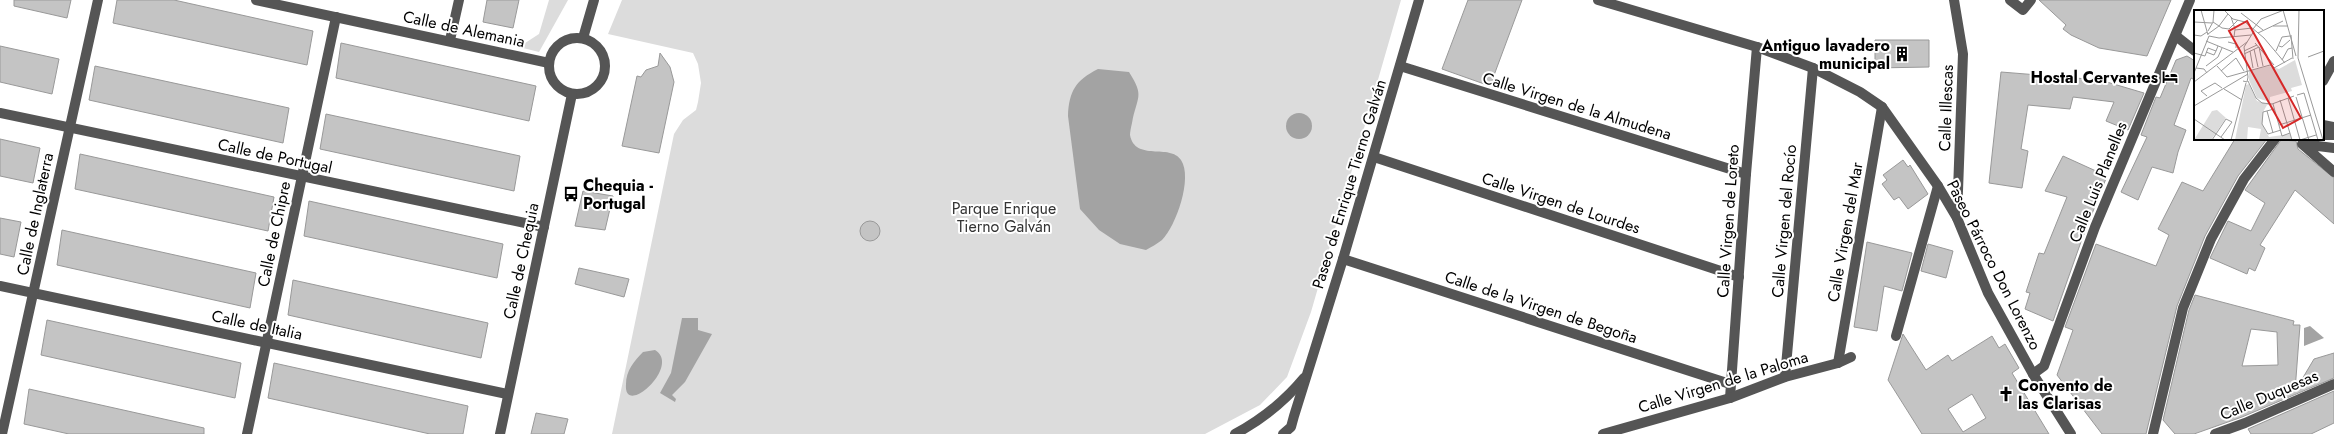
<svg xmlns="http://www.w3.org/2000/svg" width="2334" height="434" font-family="Jost,sans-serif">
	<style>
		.green { fill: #dcdcdc }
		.water { fill: #a3a3a3 }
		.building { fill: #c4c4c4; stroke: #999; fill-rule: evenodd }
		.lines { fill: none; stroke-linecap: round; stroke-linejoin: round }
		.minor { stroke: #555; stroke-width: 10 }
		.labels { text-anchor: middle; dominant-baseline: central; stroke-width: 4; stroke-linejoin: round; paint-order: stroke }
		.street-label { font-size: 16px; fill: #000; stroke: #fff }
		.poi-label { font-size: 16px; font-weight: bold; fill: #000; stroke: #fff; text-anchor: end }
		.park-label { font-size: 16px; fill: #333; stroke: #fff }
		.inset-road { fill: none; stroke: #999; stroke-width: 1 }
		.view { fill: #d62828; fill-opacity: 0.15; stroke: #d62828; stroke-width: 2 }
		.inset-edge { fill: none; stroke: #000; stroke-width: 2 }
	</style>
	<rect width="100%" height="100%" fill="#fff"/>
	<!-- green -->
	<g class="green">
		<path d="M549,0h19l-29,52 -20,-5 20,-13z"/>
		<path d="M622,0h779l-90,312 -24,65 -27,28 -55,29h-593l62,-300 9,-14 13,-10 2,-8 3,-19 -3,-19 -5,-11 -85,-19z"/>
	</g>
	<!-- water -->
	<g class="water">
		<path d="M1098,69l31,3c16,25 8,24 3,51 -1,4 -2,9 -2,12 5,27 40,8 51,25 12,18 -5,66 -19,80 -5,4 -11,7 -16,10l-26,-6 -21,-14 -19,-21 -12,-93c1,-25 8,-36 30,-47z"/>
		<circle cx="1299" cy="126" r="13"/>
		<path d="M682,318h16v12l14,4 -27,48 -13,13 4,4 -1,3 -15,-9 11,-20z"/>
		<path d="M2310,326l14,12 -20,8v-18z"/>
		<path d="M655,350c27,16 -32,69 -29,34 0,-13 8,-23 17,-32z"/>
	</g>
	<!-- building -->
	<g class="building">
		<path d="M14,0h57l-4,18 -53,-12z"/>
		<path d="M117,0h57l139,31 -6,34 -194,-42z"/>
		<path d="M487,0h32l-6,28 -30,-6z"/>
		<path d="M1468,0h54l-32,86 -48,-17z"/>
		<path d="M2039,0h132l-24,56 -48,-8 -28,-13 -8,-6 3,-4z"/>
		<path d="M1875,40h54v27l-54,1z"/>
		<path d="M341,43l195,43 -7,35 -193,-43z"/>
		<path d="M0,46l59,13 -7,35 -52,-12z"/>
		<path d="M660,53l10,14 4,15 -15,71 -37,-7 15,-70 4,1 5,-7 12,-4z"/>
		<path d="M2187,56l8,5v19l-4,-2 -17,47 12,5 -8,22 -5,21 -21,-6 -14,33 -17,-8 26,-55 -6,-2 15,-38 4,1 16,-38z"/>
		<path d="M95,66l194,42 -6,35 -194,-43z"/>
		<path d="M2001,72l99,8 44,13 -16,37 -22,-9 8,-19 -41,-5 -3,12 -42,-4 -7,44 7,2 -6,37 -33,-5z"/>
		<path d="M326,114l194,42 -6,35 -194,-42z"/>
		<path d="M0,139l40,9 -7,35 -33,-7z"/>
		<path d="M2235,139h32l-29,37 -33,60 -28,70 -31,128h-44l-45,-59 16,-45 -8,-3 31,-83 60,22 13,-31 -11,-6 24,-47 21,9z"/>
		<path d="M2281,140l15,1 2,8 36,29v46l-39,-34 -35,55 5,3 -10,23 -6,-3 -2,6 -37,-16 18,-37 23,10 14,-28 -20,-13z"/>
		<path d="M80,154l194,43 -6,34 -193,-42z"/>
		<path d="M2063,156l44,20 -25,63 -29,82 -28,-12 5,-16 -4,-1 13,-39 5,1 23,-57 -22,-6z"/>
		<path d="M1903,160l5,7 2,-2 18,29 -20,15 -9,-12 -5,3 -12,-16 5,-4 -4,-5z"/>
		<path d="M583,191l30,5 -8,34 -30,-4z"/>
		<path d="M309,201l194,43 -6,34 -193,-42z"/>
		<path d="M0,218l21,4 -7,35 -14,-3z"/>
		<circle cx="870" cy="231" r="10"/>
		<path d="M62,230l194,43 -6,35 -193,-43z"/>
		<path d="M1867,242l45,11 -10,38 -18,-5 -7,45 -23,-4z"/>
		<path d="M1928,244l25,7 -7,27 -25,-7z"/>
		<path d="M579,268l50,11 -5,18 -49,-13z"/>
		<path d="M293,280l195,43 -7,35 -193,-43z"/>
		<path d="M2195,295l99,26 -1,4h7l-5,66 19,-32 20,-6v25l-92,39 -48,17h-19l-12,-14 26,-110zM2251,329l26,3 1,33 -36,1z"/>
		<path d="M47,320l194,43 -6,35 -194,-43z"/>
		<path d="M1903,334l23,36 22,-15 4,6 40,-25 7,12 6,-4 14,24 -7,5 37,61h-127l-34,-54zM1972,394l14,24 -23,14 -15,-23z"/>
		<path d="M274,363l194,43 -5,28h-33l-162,-36z"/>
		<path d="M29,389l175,39v6h-135l-45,-10z"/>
		<path d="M2334,391v32l-23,11h-60l-3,-5z"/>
		<path d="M536,413l32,6 -4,15h-33z"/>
	</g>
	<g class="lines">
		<!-- minor -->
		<g class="minor">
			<path d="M256,0l293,63"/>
			<path d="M1598,0l159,47 56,21 47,24 22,15 56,79 19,32 31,75 45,81 38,60"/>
			<path d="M1954,0l9,54 -6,164"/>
			<path d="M2010,0l13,10 8,-10"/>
			<path d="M2176,36l19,15"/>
			<path d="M583,38l11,-38"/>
			<circle cx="577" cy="66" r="28"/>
			<path d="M450,40l9,-40"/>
			<path d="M1400,66l346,108"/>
			<path d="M2323,81l11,-20"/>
			<path d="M0,113l544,114"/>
			<path d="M2323,125l11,2"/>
			<path d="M2323,135h11"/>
			<path d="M2334,148l-32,-4 32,28"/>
			<path d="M1374,157l365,120"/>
			<path d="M1343,259l387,125"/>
			<path d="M0,286l507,108"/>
			<path d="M1896,336l42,-150"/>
			<path d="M1838,363l44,-256"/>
			<path d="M2033,374l11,-8 51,-139 95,-227"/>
			<path d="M1785,377l28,-309"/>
			<path d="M1730,398l16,-224 11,-127"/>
			<path d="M2,434l96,-434"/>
			<path d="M247,434l89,-417"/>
			<path d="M500,434l72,-340"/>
			<path d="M1235,434c28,-15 49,-32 69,-56"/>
			<path d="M1283,434l8,-7 3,-11 49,-157 76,-259"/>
			<path d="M1603,434l127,-36 55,-21 53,-14 13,-6"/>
			<path d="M2153,434l30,-126 28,-69 33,-60 31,-40"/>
			<path d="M2215,434l30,-11 89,-39"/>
		</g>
	</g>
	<!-- icons -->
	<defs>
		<symbol id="building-bare" viewBox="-9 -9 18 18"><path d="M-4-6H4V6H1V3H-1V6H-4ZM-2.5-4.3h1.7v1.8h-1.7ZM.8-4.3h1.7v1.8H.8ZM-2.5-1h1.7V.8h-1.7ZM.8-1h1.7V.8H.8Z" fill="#000" stroke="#fff" stroke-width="2.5" paint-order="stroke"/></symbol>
		<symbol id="hotel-bare" viewBox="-9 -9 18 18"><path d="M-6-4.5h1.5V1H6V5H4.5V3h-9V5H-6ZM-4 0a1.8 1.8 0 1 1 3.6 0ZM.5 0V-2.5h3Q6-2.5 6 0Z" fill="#000" stroke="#fff" stroke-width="2.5" paint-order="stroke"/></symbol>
		<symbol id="bus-bare" viewBox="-9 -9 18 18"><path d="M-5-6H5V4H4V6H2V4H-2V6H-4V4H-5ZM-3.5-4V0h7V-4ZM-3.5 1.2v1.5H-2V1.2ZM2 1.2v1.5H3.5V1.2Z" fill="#000" stroke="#fff" stroke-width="2.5" paint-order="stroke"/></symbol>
		<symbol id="church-bare" viewBox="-9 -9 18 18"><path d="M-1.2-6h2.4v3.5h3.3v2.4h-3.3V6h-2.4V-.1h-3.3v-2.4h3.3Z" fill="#000" stroke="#fff" stroke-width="2.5" paint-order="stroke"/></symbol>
	</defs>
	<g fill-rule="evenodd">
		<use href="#building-bare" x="1891" y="43" width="22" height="22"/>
		<use href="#hotel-bare" x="2159" y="66" width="22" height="22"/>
		<use href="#bus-bare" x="560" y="183" width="22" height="22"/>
		<use href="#church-bare" x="1995" y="383" width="22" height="22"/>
	</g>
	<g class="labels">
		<!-- street labels -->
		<g class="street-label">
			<text transform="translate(464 29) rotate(12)">Calle de Alemania</text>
			<text transform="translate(1577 106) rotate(17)">Calle Virgen de la Almudena</text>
			<text transform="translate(1946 108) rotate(-88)">Calle Illescas</text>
			<text transform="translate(275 156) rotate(12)">Calle de Portugal</text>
			<text transform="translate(2098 182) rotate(-68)">Calle Luis Planelles</text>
			<text transform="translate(1349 184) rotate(-73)">Paseo de Enrique Tierno Galván</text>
			<text transform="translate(1561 203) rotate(18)">Calle Virgen de Lourdes</text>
			<text transform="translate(35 214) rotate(-78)">Calle de Inglaterra</text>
			<text transform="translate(1728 221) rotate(-86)">Calle Virgen de Loreto</text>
			<text transform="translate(1784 221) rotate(-85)">Calle Virgen del Rocío</text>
			<text transform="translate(1845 232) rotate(-80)">Calle Virgen del Mar</text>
			<text transform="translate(274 234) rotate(-78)">Calle de Chipre</text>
			<text transform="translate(521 261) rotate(-78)">Calle de Chequia</text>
			<text transform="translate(1994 265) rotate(63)">Paseo Párroco Don Lorenzo</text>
			<text transform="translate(1541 307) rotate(18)">Calle de la Virgen de Begoña</text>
			<text transform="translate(257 325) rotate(12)">Calle de Italia</text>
			<text transform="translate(1723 382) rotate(-17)">Calle Virgen de la Paloma</text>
			<text transform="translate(2269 395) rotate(-23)">Calle Duquesas</text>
		</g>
		<!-- poi labels -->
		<g class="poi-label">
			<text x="1890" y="45">Antiguo lavadero<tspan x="1890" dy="18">municipal</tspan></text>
			<text x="2158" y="77">Hostal Cervantes</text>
			<text x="583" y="185" text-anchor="start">Chequia -<tspan x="583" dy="18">Portugal</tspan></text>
			<text x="2018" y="385" text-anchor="start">Convento de<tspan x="2018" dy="18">las Clarisas</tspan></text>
		</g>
		<!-- park labels -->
		<g class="park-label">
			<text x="1004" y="208">Parque Enrique<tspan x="1004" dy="18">Tierno Galván</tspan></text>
		</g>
	</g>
	<!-- overview -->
	<g transform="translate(2194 10)">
		<rect width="130" height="130" fill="#fff"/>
		<path d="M101,50l7,25 -11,3 1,3 -22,6v5l-13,-4 -8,-18v-9l20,-5 10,3zM55,74l8,17 16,4h-6l-4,7 -1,12 7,13 21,-3 2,6h-33l2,-11 -13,-2 -1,13h-12l11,-55zM23,100l9,8 -15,22h-17l18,-29z" fill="#dcdcdc"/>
		<path class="inset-road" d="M7,0l7,25M30,0l9,9 12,3 19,16 21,25M89,0l13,46M105,0l-1,48 25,82M47,3l22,17M37,7l4,12 -1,8M0,12l18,1M19,12l9,6 7,1 9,-9M79,16h15M59,19l8,-10 23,-9M41,20l17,-2M14,21l5,-9 1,-12M64,23l25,-12M14,24l11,-8 9,-12M0,25l7,1 6,-4M97,25l2,24M15,26l10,2 32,-3M12,31l27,11M34,32l8,2v4M61,33l19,22M85,36l3,1 8,-7M65,37l4,19M60,39l4,18M50,41l13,-6M56,41l3,17M82,41l6,-14 8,-1M12,42l8,3 2,-4M0,43l11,3 3,-8 8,3 2,-5M50,44l15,-7M114,47l16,-6M88,50l6,-11 4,-1M12,56l12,-9 4,-9M23,56l10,11 43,-12 5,3M2,58l8,1 3,4M80,58l18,-10M27,61l15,-13 8,13M0,63l15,-37M49,71l4,1 1,-5 -4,-30 10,-16M54,71l8,17 6,5 10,1 22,-8M0,72l53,-40M30,79l18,11M103,85l7,-2 14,47M13,86l-6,-5 14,-8 7,5M102,87l13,43M94,88l12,42M86,90l12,40M79,94l9,32 8,-3M0,96l54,-32M80,99l-11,3 -1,12 6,10 13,-4M73,101l6,22M0,109l31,21M85,115l32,-10M18,130l14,-21 6,3 -11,15M37,130l15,-57M106,130l16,-5"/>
		<path class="view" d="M53,11l54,97 -18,10 -54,-97z"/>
		<rect width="130" height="130" class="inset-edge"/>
	</g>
</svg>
